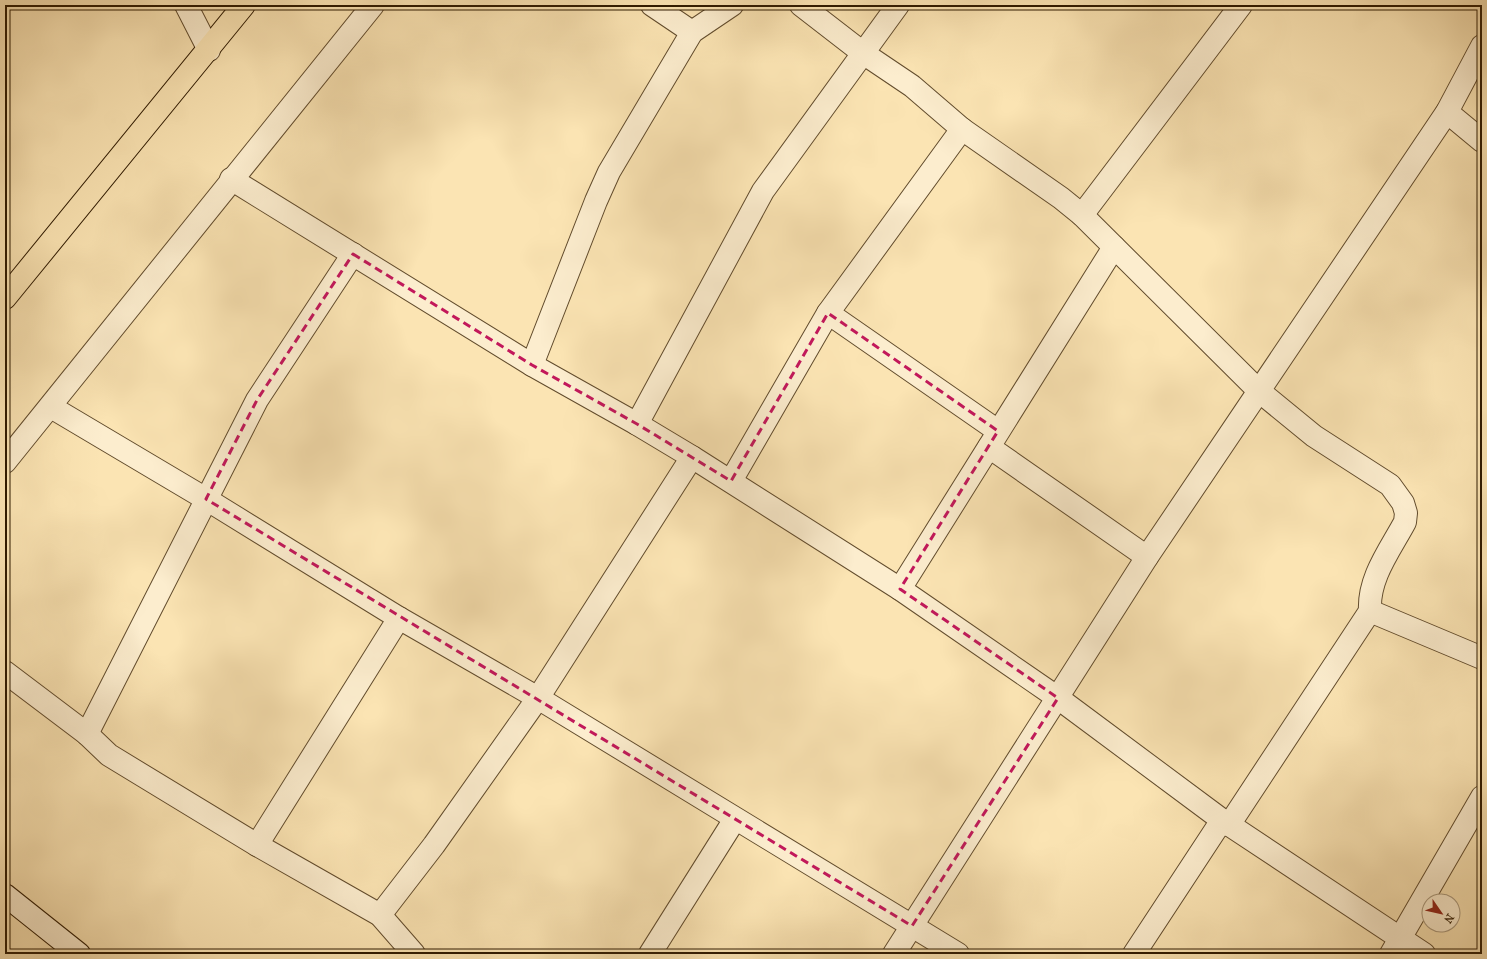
<svg xmlns="http://www.w3.org/2000/svg" width="1487" height="959" font-family="'IM FELL French Canon',serif">
	<style>
		.lines { fill: none; stroke-linecap: round; stroke-linejoin: round }
		.street-casing { stroke: #624c2d; stroke-width: 24 }
		.secondary-casing { stroke: #2f1a00; stroke-width: 24 }
		.highway-casing { stroke: #2f1a00; stroke-width: 24 }
		.street { stroke: #fcedce; stroke-width: 22 }
		.secondary { stroke: #fcedce; stroke-width: 22 }
		.highway { stroke: #fbe4b3; stroke-width: 22 }
		.marked { fill: none; stroke: #c2185b; stroke-width: 3; stroke-dasharray: 8 5; stroke-linejoin: round }
	</style>
	<rect width="100%" height="100%" fill="#fbe4b3"/>
	<filter id="stains"><feTurbulence type="fractalNoise" baseFrequency=".005" numOctaves="4"/><feColorMatrix values="0 0 0 0 .2 0 0 0 0 .09 0 0 0 0 .02 0 0 0 .5 -.17"/></filter>
	<radialGradient id="worn" r=".72"><stop offset=".6" stop-color="#630" stop-opacity="0"/><stop offset="1" stop-color="#630" stop-opacity=".3"/></radialGradient>
	<g class="lines">
		<defs>
			<g id="street">
				<path d="M186,5l23,45"/>
				<path d="M652,5l40,27"/>
				<path d="M801,5l62,48 49,33 50,43 99,69 21,17 177,176 55,45 76,49 13,18 3,10 -1,9c-15,28 -37,56 -35,89l-141,214"/>
				<path d="M1447,112l35,29"/>
				<path d="M231,179l301,186 105,59 55,33 208,132 158,109 164,122 202,134"/>
				<path d="M1082,215l159,-210"/>
				<path d="M828,313l170,118"/>
				<path d="M532,365l64,-164 13,-29 83,-140 40,-27"/>
				<path d="M51,407l155,92 193,119 139,80 420,256"/>
				<path d="M637,424l126,-233 135,-186"/>
				<path d="M989,447l158,110"/>
				<path d="M5,462l368,-457"/>
				<path d="M731,481l97,-168 134,-184"/>
				<path d="M900,589l214,-342"/>
				<path d="M1370,611l112,47"/>
				<path d="M5,672l82,62 22,21 148,90 123,70 34,39"/>
				<path d="M87,734l170,-334 96,-146"/>
				<path d="M257,845l142,-227"/>
				<path d="M380,915l54,-70 104,-147 154,-241"/>
				<path d="M650,954l85,-135"/>
				<path d="M894,954l253,-397 300,-445 35,-66"/>
				<path d="M1134,954l88,-134"/>
				<path d="M1391,954l91,-157"/>
			</g>
			<path id="secondary" d="M5,895l74,59"/>
			<path id="highway" d="M5,298l239,-293"/>
		</defs>
		<!-- street casing -->
		<use href="#street" class="street-casing"/>
		<!-- secondary casing -->
		<use href="#secondary" class="secondary-casing"/>
		<!-- highway casing -->
		<use href="#highway" class="highway-casing"/>
		<!-- street -->
		<use href="#street" class="street"/>
		<!-- secondary -->
		<use href="#secondary" class="secondary"/>
		<!-- highway -->
		<use href="#highway" class="highway"/>
	</g>
	<!-- marked area -->
	<path class="marked" d="M353,254l179,111 105,59 94,57 97,-168 170,118 -98,158 158,109 -146,228 -706,-427 51,-99z"/>
	<!-- margin -->
	<rect width="1487" height="959" fill="none" stroke="#fbe4b3" stroke-width="20"/>
	<rect x="6" y="6" width="1475" height="947" fill="none" stroke="#2f1a00" stroke-width="2"/>
	<rect x="10" y="10" width="1467" height="939" fill="none" stroke="#2f1a00"/>
	<!-- north arrow -->
	<g transform="translate(1441 913) rotate(124)"><circle r="19" fill="#fcedce" stroke="#aa997c"/>
	<path d="M0-3L7 15L0 10L-7 15Z" fill="#8f2418"/>
	<text y="-6" font-size="11" font-weight="bold" text-anchor="middle" fill="#2f1a00">N</text>
	</g>
	<rect width="100%" height="100%" filter="url(#stains)"/>
	<rect width="100%" height="100%" fill="url(#worn)"/>
</svg>
